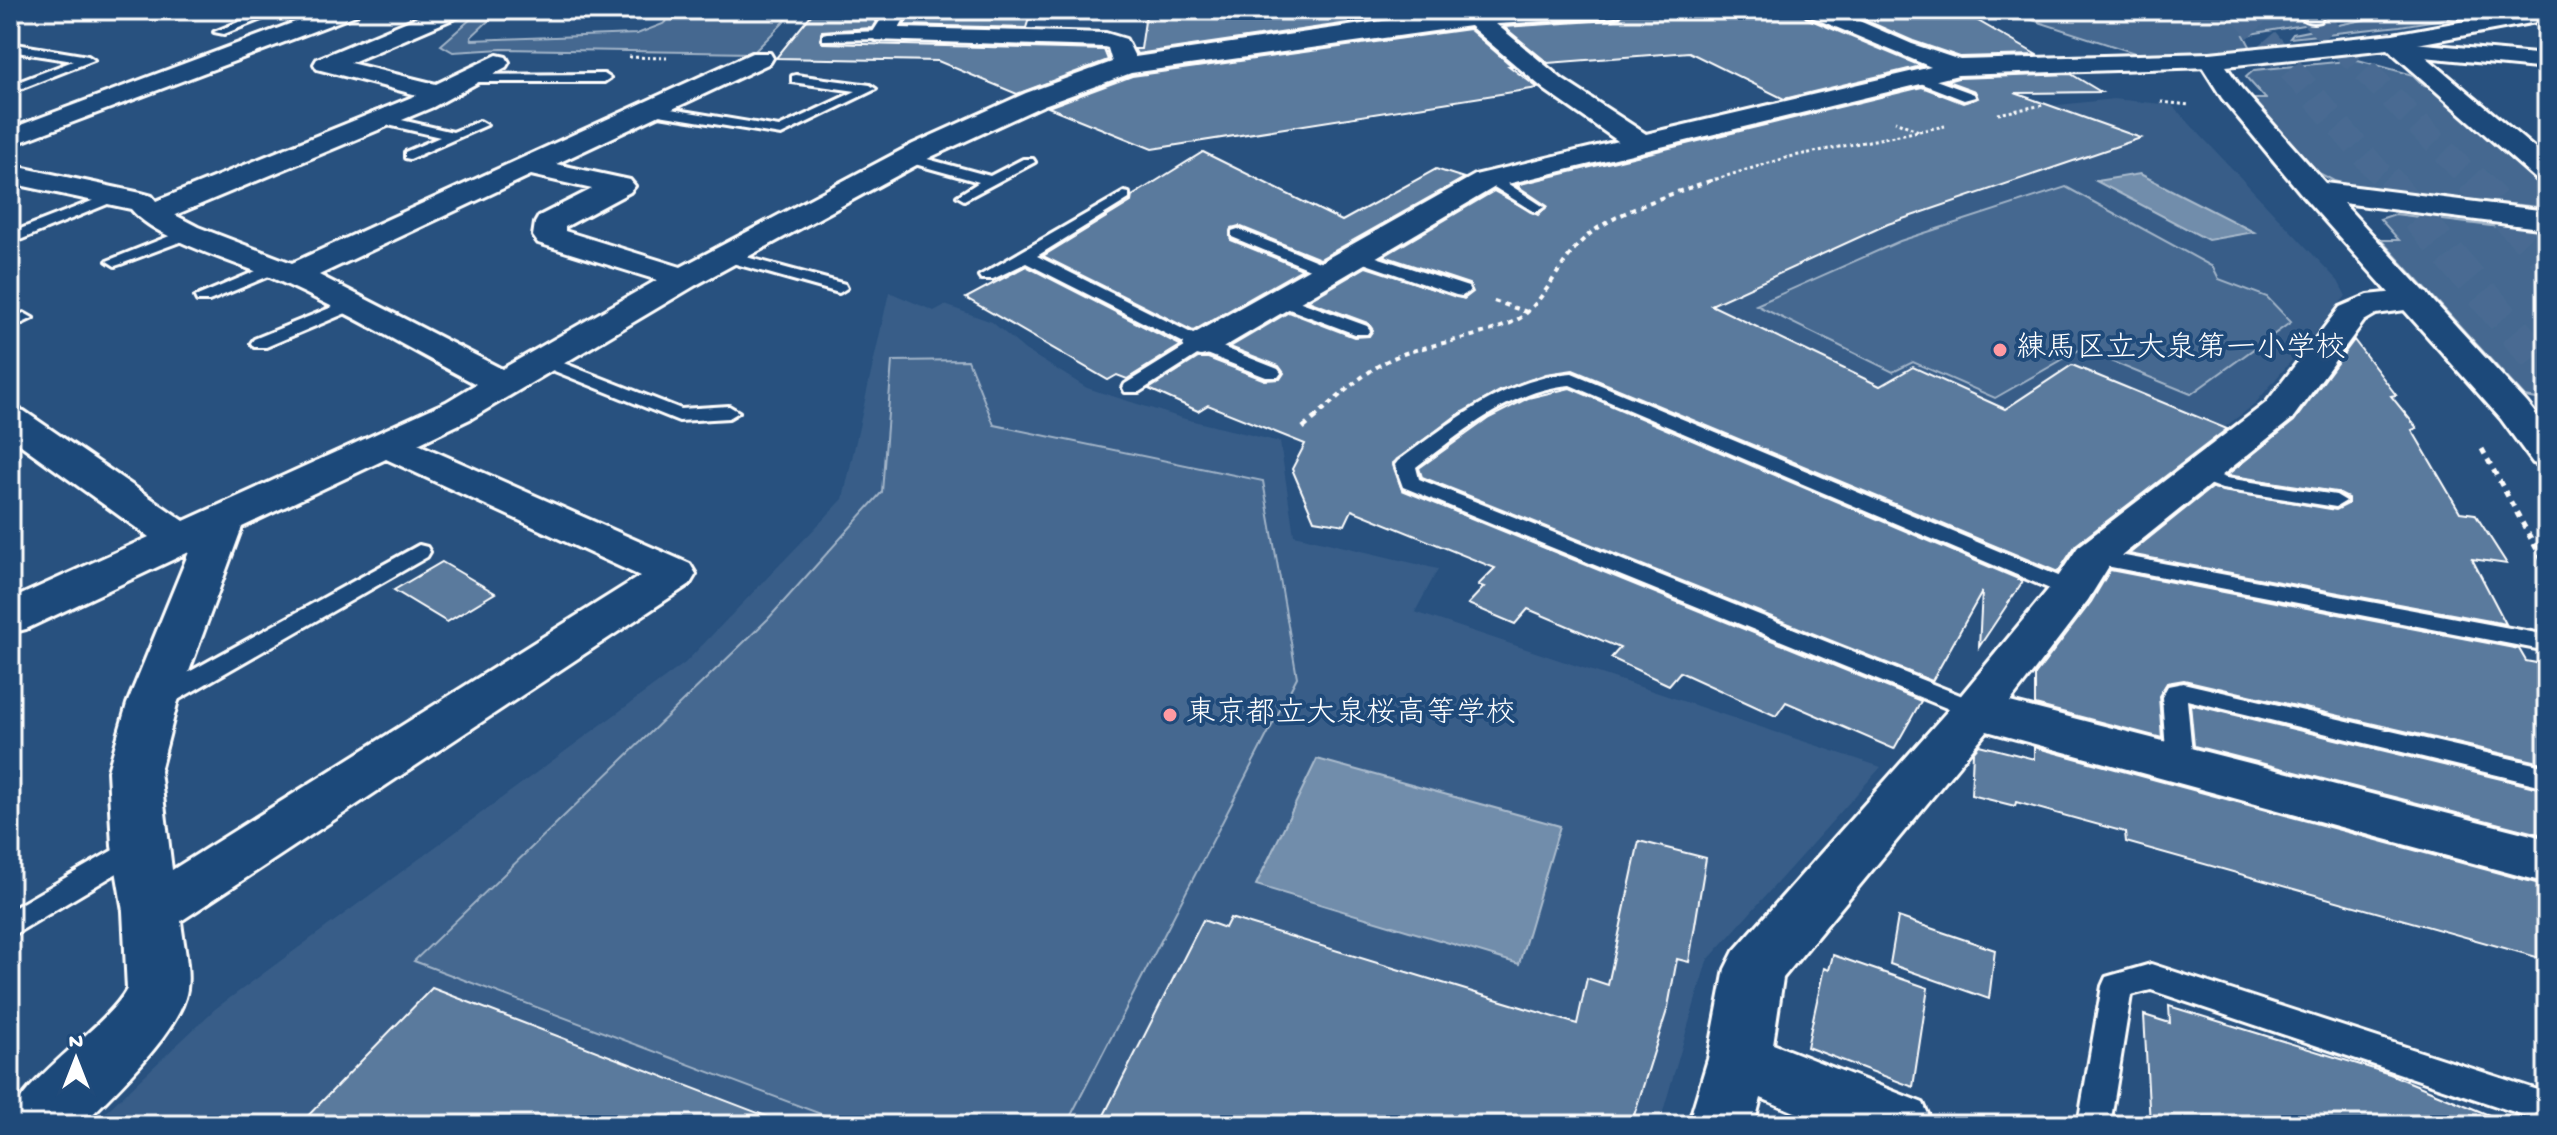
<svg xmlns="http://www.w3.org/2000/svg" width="2557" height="1135" font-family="'Gochi Hand','Klee One',sans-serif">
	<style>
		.built { fill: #375d88 }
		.green { fill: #446890; stroke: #a2b4c8; stroke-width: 2 }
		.water { fill: #718dab; stroke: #aabbcd; stroke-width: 2 }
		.building { fill: #5a7a9d; stroke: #fff; stroke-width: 2 }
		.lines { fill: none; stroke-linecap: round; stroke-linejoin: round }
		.motorway-tunnel-far1 { stroke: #486b92; stroke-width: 25; stroke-dasharray: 25 13; stroke-linecap: butt }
		.motorway-tunnel { stroke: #486b92; stroke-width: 33; stroke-dasharray: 33 17; stroke-linecap: butt }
		.service-casing { stroke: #fff; stroke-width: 6 }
		.minor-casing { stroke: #fff; stroke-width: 6 }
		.tertiary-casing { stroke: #fff; stroke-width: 6 }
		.motorway-casing { stroke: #fff; stroke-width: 6 }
		.path-far2 { stroke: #fff; stroke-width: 3; stroke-dasharray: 3 3; stroke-linecap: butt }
		.path-far1 { stroke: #fff; stroke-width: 4; stroke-dasharray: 5 5; stroke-linecap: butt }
		.path { stroke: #fff; stroke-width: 5; stroke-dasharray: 6 6; stroke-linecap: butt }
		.service { fill: #1f4a7a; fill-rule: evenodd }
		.minor { fill: #1f4a7a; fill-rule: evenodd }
		.tertiary { fill: #1f4a7a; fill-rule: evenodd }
		.motorway { fill: #1f4a7a; fill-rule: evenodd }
		.poi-dot { fill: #ff9aa2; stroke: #1f4a7a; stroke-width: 3 }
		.labels { text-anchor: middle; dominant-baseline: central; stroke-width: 8; stroke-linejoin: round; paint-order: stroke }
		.poi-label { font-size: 30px; fill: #fff; stroke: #1f4a7a; text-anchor: start }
	</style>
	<rect width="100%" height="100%" fill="#28517f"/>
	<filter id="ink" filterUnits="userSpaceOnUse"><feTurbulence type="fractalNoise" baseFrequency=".0125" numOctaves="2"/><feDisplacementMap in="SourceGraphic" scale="16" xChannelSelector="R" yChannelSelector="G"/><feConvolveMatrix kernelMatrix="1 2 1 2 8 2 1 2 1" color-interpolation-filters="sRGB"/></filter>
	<g filter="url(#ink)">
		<!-- built -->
		<g class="built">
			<path d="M2114,99l58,6 166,176 8,15 -92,109 -169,128 -518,-245 473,-181z"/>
			<path d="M889,292l45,19 11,-6 47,17 33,28 62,38 98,31 95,23 14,93 144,34 -23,43 466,155 -174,194 -48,164h-1567l123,-116 470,-346 158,-164z"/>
		</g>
		<!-- green -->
		<g class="green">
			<path d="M481,10h19l-29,27 1,3 165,-6 26,-10 16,-14h117l-43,43 -251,-4 -49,3 -12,-7z"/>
			<path d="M2052,10h172l120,8 -100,17 7,13 -15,3 -98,3 -109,-35z"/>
			<path d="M2347,10h151l-98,16 -110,12 3,-4 70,-14z"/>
			<path d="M2358,60l55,15 11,11 11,4 112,100v18l-191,-21 -22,-6 -15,-8 -67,-74h14l-20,-22 8,-7z"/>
			<path d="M2066,187l147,80 6,12 48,18 24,25 -100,72 -110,-45 -86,49 -82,-36 -20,10 -137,-67 144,-64z"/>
			<path d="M2395,214l152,19v172l-4,-5 -18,-3 -144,-157h18l-19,-21z"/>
			<path d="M968,360l26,65 269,56 34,196 -231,448h-216l-436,-164 354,-342 114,-127 10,-131z"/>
		</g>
		<!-- water -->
		<g class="water">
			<path d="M2140,174l114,58 -46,8 -112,-59z"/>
			<path d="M1317,759l243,67 -41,138 -263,-79z"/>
		</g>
		<!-- building -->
		<g class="building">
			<path d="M815,10h68l-11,18 -50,3 -2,9 3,3 281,7 4,10 -91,34 -79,-33 -162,-3z"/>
			<path d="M912,10h91l28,2 -5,16 -122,-3z"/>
			<path d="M1155,10h282l-300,44 -3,-5h7l5,-35h9z"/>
			<path d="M1625,10h176l5,8 115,48 -137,33 -95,-47 -141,11 -44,-36 107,-7 9,-2z"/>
			<path d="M1842,10h117l78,45 -77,2 -47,-16z"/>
			<path d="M1469,29l43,37h-3l29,22 -386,61 -104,-42 84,-31z"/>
			<path d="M2071,74l30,18 -86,1 126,45 -253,86 -177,81 169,81 33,-19 92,42 67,-44 155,64 -151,116 -18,27 -485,-202 -27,4 -46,17 -43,24 -64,48 9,27 519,211 -27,48 -108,-47 -10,14 -96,-44 -11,13 -58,-27 9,-10 -92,-39 -13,15 -47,-20 16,-17 -6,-2 17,-17 -143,-58 -7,15 -31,-5 -22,-51 13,-25 -97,-39 -10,6 -49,-22 49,-31h10l57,22 15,-1 4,-6 -5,-7 -49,-19 59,-35 65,25 15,-1 4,-6 -5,-7 -60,-22 58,-34 98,32 9,-7 -4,-8 -85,-28 110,-65 44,24 9,-9 -31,-21 406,-98 41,16 15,-5 -3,-7 -28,-10 11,-3z"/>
			<path d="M1203,152l139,69 94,-52 28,9 -144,81 -81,-33 -8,2v12l71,29 -109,62 -150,-75 88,-54 1,-6z"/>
			<path d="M1026,266l154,79v1l-53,33 -10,-4 -9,5 -142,-82z"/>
			<path d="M2354,340l42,55 -5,1 26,32 -5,2 48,82 15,2 32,50 -35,-5 34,65 -377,-70 82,-66 125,22 12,-6v-6l-12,-6 -109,-17 67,-54z"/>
			<path d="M1570,388l453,193 -44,66 3,-55 -50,89 -510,-204 -3,-9 70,-50 39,-20z"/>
			<path d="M442,562l53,31 -48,29 -53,-32z"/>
			<path d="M2110,570l409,79 7,12 21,4v99l-363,-84 -17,3 -8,13 3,42 -127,-33v-30l56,-73z"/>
			<path d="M2190,704l357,86v46l-353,-90z"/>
			<path d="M1979,745l55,14v-12l513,139v74l-421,-118 -1,-10 -109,-30 -1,4 -44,-11 2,-43z"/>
			<path d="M1639,841l67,17 -17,104 -12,-3 -9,48 -37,118h-532l104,-205 22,8 5,-10 347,106 10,-46 21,7z"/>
			<path d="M1898,917l97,33 -6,49 -99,-35z"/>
			<path d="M1833,955l95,33 -15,99 -106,-40 17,-79 5,2z"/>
			<path d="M432,988l347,133 -1,4h-479z"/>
			<path d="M2169,1006l221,68 123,51h-363l-6,-110 26,8z"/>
		</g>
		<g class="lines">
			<!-- motorway-tunnel-far1 -->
			<g class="motorway-tunnel-far1">
				<path d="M2241,11l145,170"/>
				<path d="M2312,16l161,165"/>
			</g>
			<!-- motorway-tunnel -->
			<g class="motorway-tunnel">
				<path d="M2385,179l162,191"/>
				<path d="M2471,179l76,79"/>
			</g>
			<defs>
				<g id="service">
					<path d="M268,10h16l-60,24 -10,-2z"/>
					<path d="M827,33l56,-2 6,4 -6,4 -60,1v-6z"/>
					<path d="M10,43l78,13 6,4 -84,33v-8l63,-24 -63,-10z"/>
					<path d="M467,75l137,-1 6,4 -6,4h-141l-2,-3z"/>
					<path d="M796,75l74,10 6,4 -95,46 -128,-21 -7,-4 7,-4 126,21 77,-36 -64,-9v-6z"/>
					<path d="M1922,75l52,19 1,3 -11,3 -46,-18 -2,-3z"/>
					<path d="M380,115l73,17 27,-11 7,4 -77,34 -5,-1v-6l35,-15 -65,-15v-6z"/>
					<path d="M909,154l81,22 33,-17h10l2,3 -71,38 -7,-4 22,-14 -75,-21v-6z"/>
					<path d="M1491,175l5,1 48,31 -8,5 -5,-2 -45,-28v-6z"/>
					<path d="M115,192l7,4 -2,3 -110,45v-11z"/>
					<path d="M1124,192l5,1v6l-92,57 170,85 71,28 3,4 -3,4h-12l-64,-25 -63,40h-14l-2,-4 2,-4 63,-39 -162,-82 -33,16h-12l-2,-3z"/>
					<path d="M187,229l6,2v6l-72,27 -6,2 -8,-5z"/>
					<path d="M1238,229l96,39 2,3 -8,5 -6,-2 -90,-37v-6z"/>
					<path d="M1355,250l113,37 2,4 -8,5 -6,-1 -107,-37v-6z"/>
					<path d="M724,251l121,33 2,4 -8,5 -121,-34v-6z"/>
					<path d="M275,263l8,5 -2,3 -72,30h-12l-2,-4z"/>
					<path d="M1279,294l88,32 3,4 -3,4h-12l-82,-31 -2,-4z"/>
					<path d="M352,299l6,1 2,4 -2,4 -92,39h-12l-3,-4 3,-4z"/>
					<path d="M24,313l9,5 -23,11v-11z"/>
					<path d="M543,355l138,54 48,-3 10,6 -10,6 -50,3 -142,-57 -3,-4 3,-4z"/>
					<path d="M1572,373l508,212 3,5 -3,5h-16l-494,-210c-60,5 -108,48 -154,82l3,12 566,226 3,6 -3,6 -9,3 -573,-233 -8,-22 3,-4c54,-39 106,-82 174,-88z"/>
					<path d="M2199,468l27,10 110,17 10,6 -10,6 -114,-18 -30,-11 -3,-4 3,-4z"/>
					<path d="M419,545l8,2 3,5 -3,5 -258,148 -9,3 -9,-3 -3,-6 3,-6z"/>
					<path d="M2093,550l454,85v16l-462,-89 -3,-5 3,-5z"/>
					<path d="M2183,683l364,84v20l-360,-87 6,64 -4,7 -9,2 -9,-2 -4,-7 -5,-67 6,-11z"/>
					<path d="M139,835l10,3 4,8 -4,8 -139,83v-27z"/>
					<path d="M2151,964l396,129v30l-396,-133 -20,5 -21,130h-32l24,-139 4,-9z"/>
				</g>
				<g id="minor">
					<path d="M327,10h32l-3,5 -346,131v-17z"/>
					<path d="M434,10h31l-3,5 -112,48 86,21 61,-29 9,2 3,5 -3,5 -73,40 -258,108 23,12 94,36 460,-210h18l3,5 -3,5 -214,101 74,16 5,6 -5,6 -65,35v4l116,36 232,-123 113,-51 86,-31 -4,-14 -4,-1 -229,-7 -4,-5 16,-25h22l-10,18 207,5 20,6 9,18 323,-47h164l-3,5 -8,2 -115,7 67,56 83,54 285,-67 -124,-52 -3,-5h30l78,34 48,16 250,-7 9,2 3,5 -3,5 -9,2 -252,8 -463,112 -281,166 -13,3 -13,-3 -5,-8 5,-8 287,-162 143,-34 -73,-51 -75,-64 -339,47 -87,32 -111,51 -237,129 -224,133 -54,26 272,120 6,10 -6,10 -509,337c2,21 9,48 6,68 -6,43 -75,105 -105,136h-72c0,-38 96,-96 117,-136l-4,-78 -11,-65 -4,-75 19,-67 62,-152 -163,77 -16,4v-33l139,-63 -139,-100v-29l14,3 160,110 262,-119 30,-18c-65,-34 -130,-73 -197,-103 -41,-19 -122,-40 -148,-72l-121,-26v-18l131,28 11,3 4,5 261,-106 -100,-26 -3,-5 3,-5zM531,175l61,14 -53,27 -4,7 -2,13 5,7 119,37 -155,89 -183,-94zM386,459l254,117 -468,294 -12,-99 17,-67 65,-177z"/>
					<path d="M2402,42l145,13v14l-154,-15 -3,-5 3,-5z"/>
					<path d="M2415,290l12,3 5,7 -5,7 -51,7 -12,7 -72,98 -183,147 -21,34 -78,102 537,137v44l-560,-152 -204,247 -10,66 150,59 10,22h-107l-65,-27 -7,27h-66l20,-66 17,-90 9,-18 224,-252 98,-119 22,-33 188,-144 74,-96 28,-12z"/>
				</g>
				<path id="tertiary" d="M2526,10h21v10l-135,25 135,114v24l-10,-3 -149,-131 -162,17 15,22 84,95 222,28v18l-204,-26 184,200 20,25v39l-14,-4 -32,-44 -198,-223 -81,-98 -24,-38 3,-5 9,-2 183,-19z"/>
				<g id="motorway">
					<path d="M2229,10h23v1l-3,5c-9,2 -15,2 -20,-6z"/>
					<path d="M2295,10h24l4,6 -3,5c-12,3 -18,-1 -25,-11z"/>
				</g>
			</defs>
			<!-- service casing -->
			<use href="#service" class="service-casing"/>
			<!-- minor casing -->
			<use href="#minor" class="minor-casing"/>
			<!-- tertiary casing -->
			<use href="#tertiary" class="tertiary-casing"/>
			<!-- motorway casing -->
			<use href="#motorway" class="motorway-casing"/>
			<!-- path-far2 -->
			<g class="path-far2">
				<path d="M629,57l38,1"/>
				<path d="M2161,102l29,3"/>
				<path d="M1998,114l45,-9"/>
				<path d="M1919,131l26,-5"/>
				<path d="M1710,181l79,-24 130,-26 -24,-10"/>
			</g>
			<!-- path-far1 -->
			<g class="path-far1">
				<path d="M1494,301l33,11"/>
				<path d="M1314,418c27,-23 55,-52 89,-64 30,-11 98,-20 121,-39 24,-20 37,-55 60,-76 27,-26 95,-48 132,-60"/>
			</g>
			<!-- path -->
			<g class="path">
				<path d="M1303,428l14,-12"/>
				<path d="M2482,449l65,119"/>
			</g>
			<!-- service -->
			<use href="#service" class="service"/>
			<!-- minor -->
			<use href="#minor" class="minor"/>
			<!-- tertiary -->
			<use href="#tertiary" class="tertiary"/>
			<!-- motorway -->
			<use href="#motorway" class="motorway"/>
		</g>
	</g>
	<!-- markers -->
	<g class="poi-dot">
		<circle cx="2000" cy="350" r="8"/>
		<circle cx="1170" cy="715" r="8"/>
	</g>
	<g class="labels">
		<!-- poi labels -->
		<g class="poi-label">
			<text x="2016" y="350">練馬区立大泉第一小学校</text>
			<text x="1186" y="715">東京都立大泉桜高等学校</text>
		</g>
	</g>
	<!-- margin -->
	<rect width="2557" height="1135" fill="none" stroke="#1f4a7a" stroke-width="40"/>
	<rect x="20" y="20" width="2517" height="1095" fill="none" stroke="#fff" stroke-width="3" filter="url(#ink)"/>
	<!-- north arrow -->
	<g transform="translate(76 1059)" stroke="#1f4a7a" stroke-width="6" paint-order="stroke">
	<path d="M0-6L14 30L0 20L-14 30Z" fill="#ffffff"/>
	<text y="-12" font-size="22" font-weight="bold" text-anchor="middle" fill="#ffffff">N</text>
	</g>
</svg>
